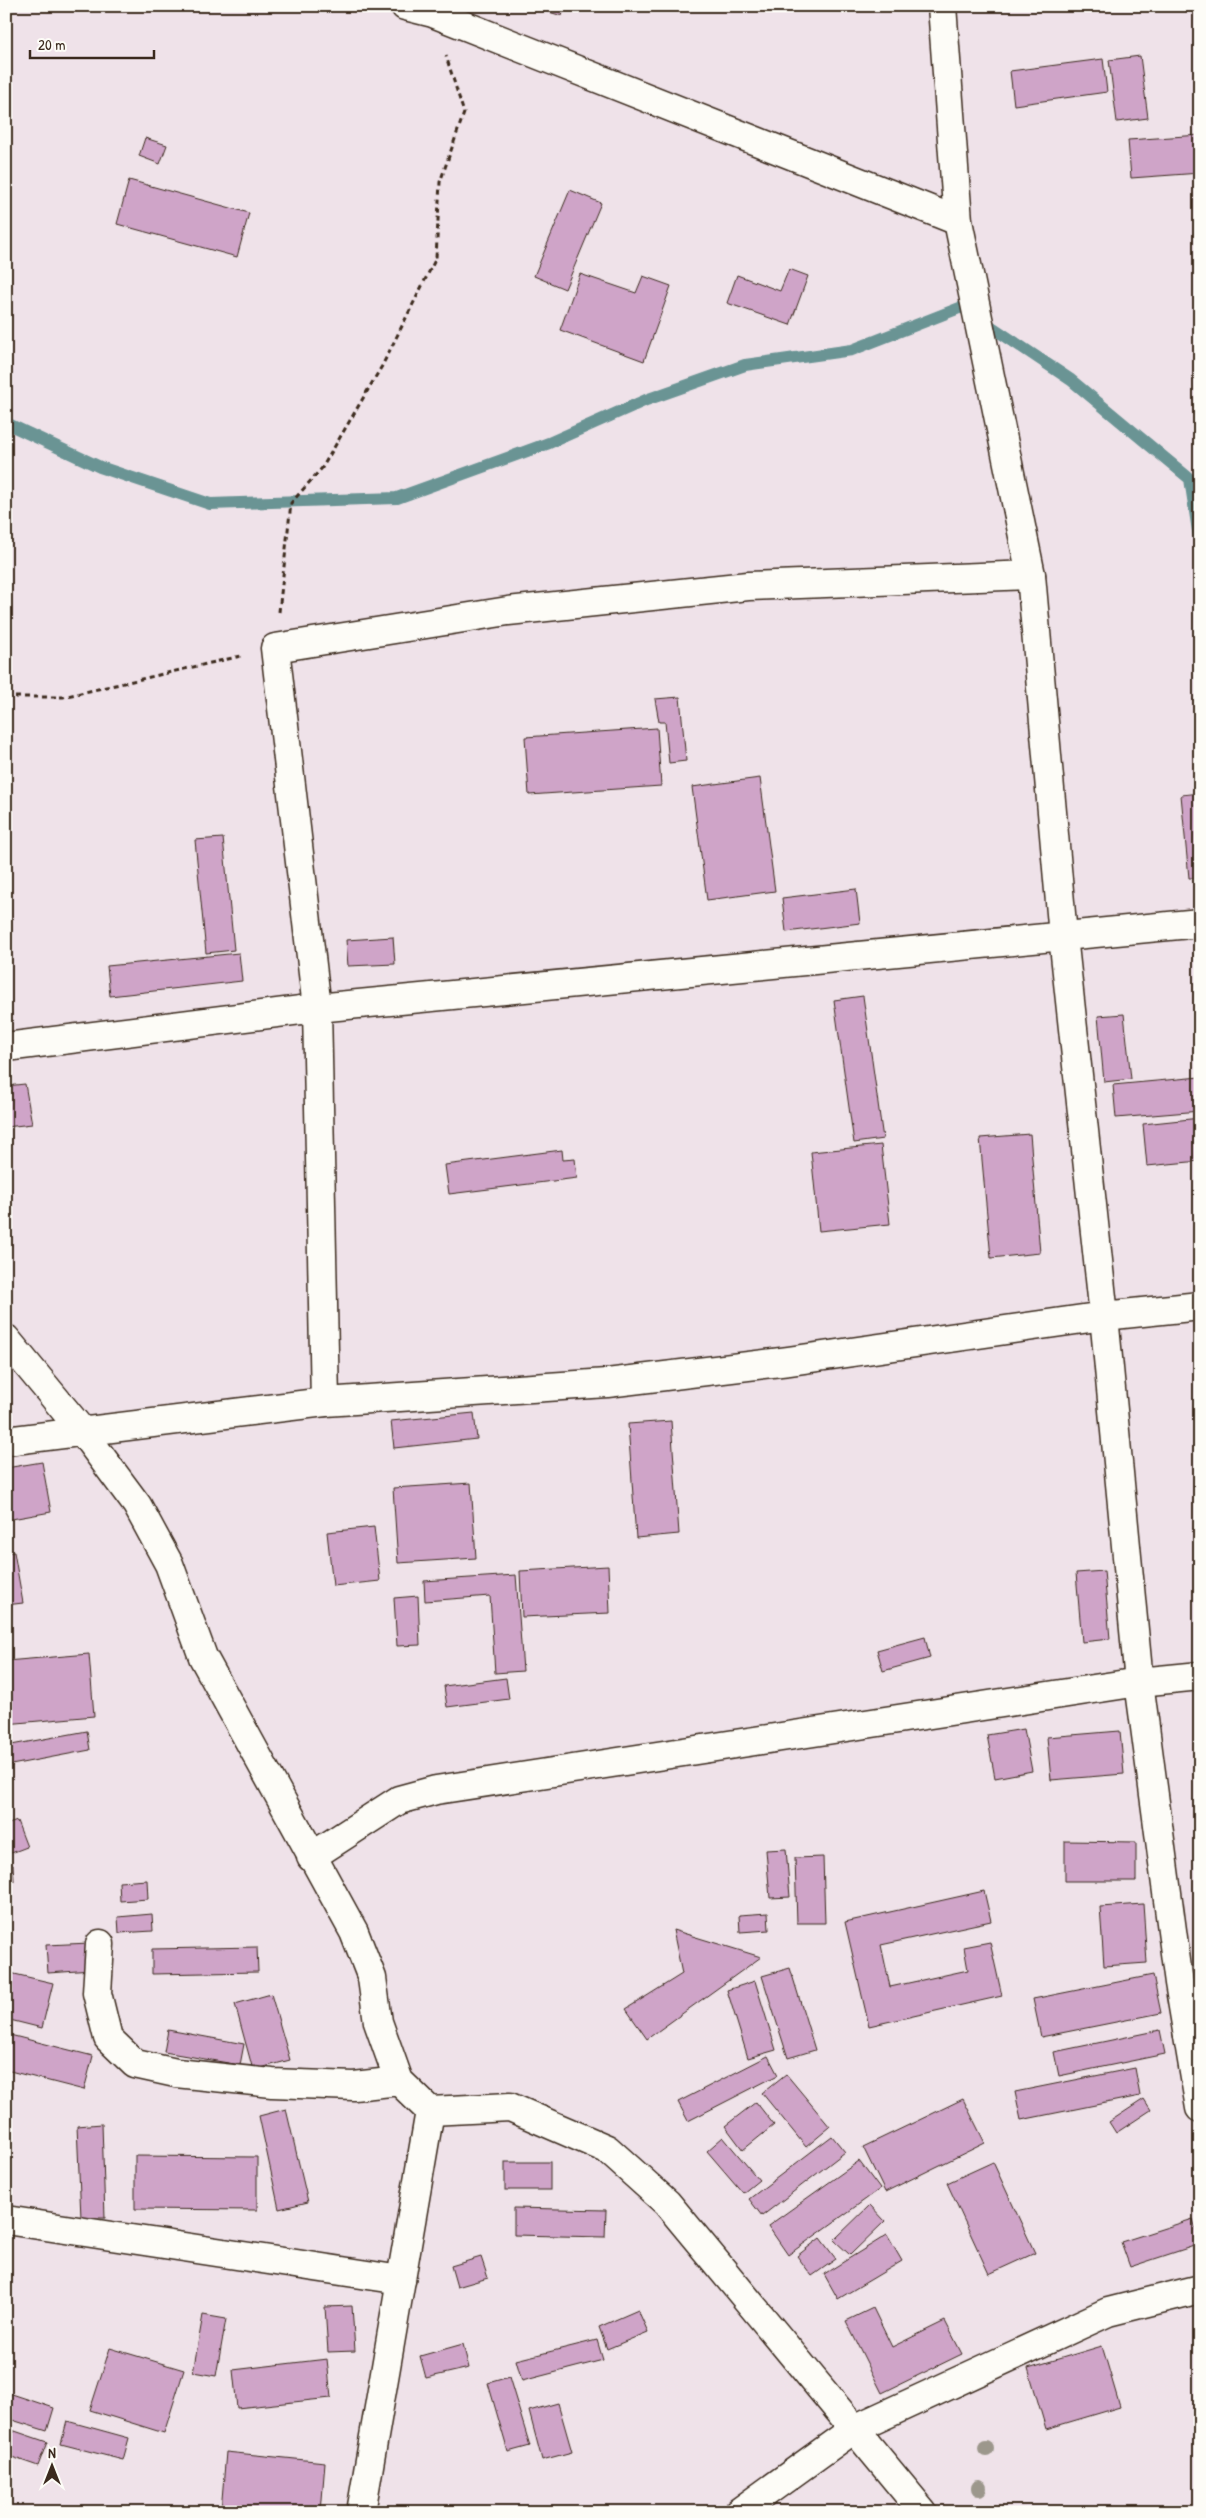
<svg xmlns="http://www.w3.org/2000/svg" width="1206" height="2518" font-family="'Patrick Hand',sans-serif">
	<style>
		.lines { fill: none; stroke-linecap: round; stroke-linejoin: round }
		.stream { stroke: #6a9494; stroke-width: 12 }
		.building { fill: #cfa4c8; stroke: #3b2a1e }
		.street-casing { stroke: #3b2a1e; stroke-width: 31 }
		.path { stroke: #3b2a1e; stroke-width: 3; stroke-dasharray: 5 4; stroke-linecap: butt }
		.street { stroke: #fdfcf7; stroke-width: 28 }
		.tree { fill: #9c978c }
	</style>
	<rect width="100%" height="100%" fill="#efe2e9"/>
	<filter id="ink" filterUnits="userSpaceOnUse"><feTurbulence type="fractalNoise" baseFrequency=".02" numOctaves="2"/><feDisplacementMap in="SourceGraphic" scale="10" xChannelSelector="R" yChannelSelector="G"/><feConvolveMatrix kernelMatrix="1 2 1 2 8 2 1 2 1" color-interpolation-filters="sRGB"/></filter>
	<g filter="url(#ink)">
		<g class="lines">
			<!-- stream -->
			<path class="stream" d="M6,423l94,44 110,37 187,-6 152,-55 97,-43 99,-35 107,-15 110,-43 109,73 119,99 10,65"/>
		</g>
		<!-- building -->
		<g class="building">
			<path d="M530,6h35l-3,10z"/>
			<path d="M1140,56l8,62 -31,4 -8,-62z"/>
			<path d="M1103,59l4,33 -93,13 -4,-34z"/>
			<path d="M1200,135v38l-69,5 -3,-38z"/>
			<path d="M145,138l22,7 -7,19 -21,-8z"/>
			<path d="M129,180l120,33 -12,44 -120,-33z"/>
			<path d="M570,190l31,13 -36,86 -31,-13z"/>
			<path d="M789,269l19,7 -18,49 -63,-22 10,-28 43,16z"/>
			<path d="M580,274l56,19 7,-17 28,10 -27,75 -84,-31z"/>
			<path d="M680,697l6,64 -17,2 -4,-41h-6l-4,-23z"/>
			<path d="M657,728l4,58 -132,9 -4,-58z"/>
			<path d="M760,778l15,113 -68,9 -15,-113z"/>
			<path d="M1200,793v85h-11l-8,-83z"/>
			<path d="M223,838l11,112 -28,3 -11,-113z"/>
			<path d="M856,889l4,34 -74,9 -4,-34z"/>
			<path d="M393,937l2,27 -47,2 -2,-26z"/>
			<path d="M239,953l3,28 -132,15 -3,-30z"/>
			<path d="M863,996l20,143 -29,4 -20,-143z"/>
			<path d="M1124,1014l7,65 -27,3 -6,-66z"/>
			<path d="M1200,1077v34l-84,7 -3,-33z"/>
			<path d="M25,1084l7,40 -26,3v-41z"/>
			<path d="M1200,1118v43l-53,5 -4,-42z"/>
			<path d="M1030,1134l10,119 -49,5 -11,-120z"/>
			<path d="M881,1145l9,79 -71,7 -8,-79z"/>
			<path d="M562,1150l1,10 12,-1 2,19 -128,16 -4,-29z"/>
			<path d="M474,1413l3,26 -83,9 -3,-27z"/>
			<path d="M671,1421l8,113 -43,4 -8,-114z"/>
			<path d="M42,1462l9,50 -45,8v-52z"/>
			<path d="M471,1483l5,75 -78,5 -5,-75z"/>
			<path d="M374,1527l6,54 -47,5 -6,-54z"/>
			<path d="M14,1552l9,51 -17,2v-52z"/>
			<path d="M608,1566l2,47 -88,4 -2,-46z"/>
			<path d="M1104,1571l6,68 -28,3 -6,-69z"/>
			<path d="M516,1575l7,96 -28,2 -5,-77 -65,5 -1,-20z"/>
			<path d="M418,1596l2,49 -23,1 -3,-48z"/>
			<path d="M925,1637l5,21 -47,13 -6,-21z"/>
			<path d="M89,1654l5,62 -88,8v-63z"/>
			<path d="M506,1678l3,21 -62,8 -3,-21z"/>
			<path d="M1024,1729l8,42 -37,7 -8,-43z"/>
			<path d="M87,1731l3,19 -84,16v-20z"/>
			<path d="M1120,1731l4,43 -73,6 -4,-43z"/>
			<path d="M17,1821l10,26 -21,8v-30z"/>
			<path d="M1065,1841l71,1v39h-71z"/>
			<path d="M786,1849l4,48 -20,1 -4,-48z"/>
			<path d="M823,1857l2,66h-28l-2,-65z"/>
			<path d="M6,1865h7l1,16h-8z"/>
			<path d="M147,1880l1,19 -28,2 -1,-19z"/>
			<path d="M984,1891l7,30 -110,24 9,42 78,-17 -4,-23 26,-5 12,54 -133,30 -24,-104z"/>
			<path d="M1143,1904l4,59 -43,3 -4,-59z"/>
			<path d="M768,1913l1,17 -29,2 -1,-17z"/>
			<path d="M152,1914l1,17 -34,2 -1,-16z"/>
			<path d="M673,1930l88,27 -114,82 -21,-30 56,-35z"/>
			<path d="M90,1943l2,27 -44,3 -2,-28z"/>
			<path d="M257,1947l1,25 -106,2v-25z"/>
			<path d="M790,1968l25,82 -27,8 -26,-82z"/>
			<path d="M6,1972l47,11 -11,45 -36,-9z"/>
			<path d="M1153,1975l8,38 -120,24 -8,-38z"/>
			<path d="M755,1981l21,69 -28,8 -21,-68z"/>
			<path d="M271,1994l19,66 -37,10 -18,-66z"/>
			<path d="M168,2030l76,14 -4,21 -76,-13z"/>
			<path d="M1160,2030l5,24 -106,22 -5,-24z"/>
			<path d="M6,2034l87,22 -9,34 -78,-20z"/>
			<path d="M768,2056l10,19 -90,46 -10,-19z"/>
			<path d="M1135,2068l5,28 -119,24 -6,-28z"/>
			<path d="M786,2074l44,53 -24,20 -44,-54z"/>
			<path d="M963,2099l22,44 -100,49 -22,-45z"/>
			<path d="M1144,2099l7,11 -35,23 -7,-11z"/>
			<path d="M756,2102l18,23 -31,25 -18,-24z"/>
			<path d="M286,2109l22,93 -29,7 -20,-93z"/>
			<path d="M102,2124l3,94h-24l-4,-92z"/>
			<path d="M832,2136l13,16 -83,64 -13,-17z"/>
			<path d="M723,2137l36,43 -16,13 -36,-42z"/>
			<path d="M135,2156l122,1v53l-122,-1z"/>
			<path d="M859,2161l21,28 -92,66 -20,-29z"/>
			<rect x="505" y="2162" width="45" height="28"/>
			<path d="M993,2162l42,91 -46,21 -42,-91z"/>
			<path d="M870,2205l15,16 -35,34 -16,-15z"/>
			<path d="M514,2208l92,2 -1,27 -91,-2z"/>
			<path d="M1193,2219l7,25 -70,23 -9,-25z"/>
			<path d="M887,2235l15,26 -64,38 -14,-25z"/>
			<path d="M820,2238l16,21 -24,17 -15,-20z"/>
			<path d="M481,2257l7,21 -31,9 -6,-21z"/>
			<path d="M352,2306l3,45 -27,1 -3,-45z"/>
			<path d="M873,2308l19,39 53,-26 17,33 -80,39 -36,-72z"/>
			<path d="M638,2310l10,22 -41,17 -8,-22z"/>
			<path d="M203,2315l23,4 -10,57 -23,-4z"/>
			<path d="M597,2340l6,20 -81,21 -6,-21z"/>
			<path d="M463,2344l6,24 -43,10 -6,-22z"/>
			<path d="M1102,2346l18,61 -74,22 -18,-61z"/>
			<path d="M110,2348l74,22 -20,63 -74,-23z"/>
			<path d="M327,2359l4,39 -94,10 -4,-38z"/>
			<path d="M509,2377l21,69 -22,6 -20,-69z"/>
			<path d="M6,2392l48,16 -7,23 -41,-13z"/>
			<path d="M558,2403l14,49 -30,8 -13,-49z"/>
			<path d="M67,2421l62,17 -6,22 -62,-16z"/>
			<path d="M6,2428l41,14 -9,24 -32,-11z"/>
			<path d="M226,2452l99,10 -4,50 -100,-1z"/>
		</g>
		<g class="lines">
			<defs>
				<g id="street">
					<path d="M405,6l28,7 525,208"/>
					<path d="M942,6l16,215 73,354 32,361 41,380 35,366 40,301 21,125"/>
					<path d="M6,1047l311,-39 883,-85"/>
					<path d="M6,1339l76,92 55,74 32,59 34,93 151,275 18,46 6,44 21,59 31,30 80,-4 97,42 60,54 256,309"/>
					<path d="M325,1402l-8,-394 -42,-360 233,-37 240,-25 283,-11"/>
					<path d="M6,1441l319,-39 282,-19 182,-22 315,-45 96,-10"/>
					<path d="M311,1857l88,-57 37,-10 703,-108 61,-6"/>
					<path d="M100,1944l-3,49 11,45 27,26 41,9 96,10 82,3 45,-5"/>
					<path d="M6,2220l395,60"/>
					<path d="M361,2512l69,-401"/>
					<path d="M739,2512l115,-83 254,-117 92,-23"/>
				</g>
			</defs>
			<!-- street casing -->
			<use href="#street" class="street-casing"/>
			<!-- path -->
			<g class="path">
				<path d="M279,612l12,-109 31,-35 60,-102 54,-108 4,-76 24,-69 -18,-57"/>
				<path d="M6,697h57l178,-41"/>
			</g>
			<!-- street -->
			<use href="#street" class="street"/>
		</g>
		<!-- trees -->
		<g class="tree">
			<circle cx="986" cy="2449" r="8"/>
			<circle cx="979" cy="2488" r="8"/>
		</g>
	</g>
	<!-- margin -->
	<rect width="1206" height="2518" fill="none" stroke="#fdfcf7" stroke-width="25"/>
	<rect x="12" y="12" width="1181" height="2493" fill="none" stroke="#3b2a1e" stroke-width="2" filter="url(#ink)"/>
	<!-- north arrow -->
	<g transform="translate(52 2466)" stroke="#fdfcf7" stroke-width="4" paint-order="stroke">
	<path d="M0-4L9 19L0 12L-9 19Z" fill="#3b2a1e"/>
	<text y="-8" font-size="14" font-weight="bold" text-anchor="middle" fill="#3b2a1e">N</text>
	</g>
	<!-- scale -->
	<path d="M30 50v8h124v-8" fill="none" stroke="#3b2a1e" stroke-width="2.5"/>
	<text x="38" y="50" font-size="15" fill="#3b2a1e" stroke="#fdfcf7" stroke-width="4" paint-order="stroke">20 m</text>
</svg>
